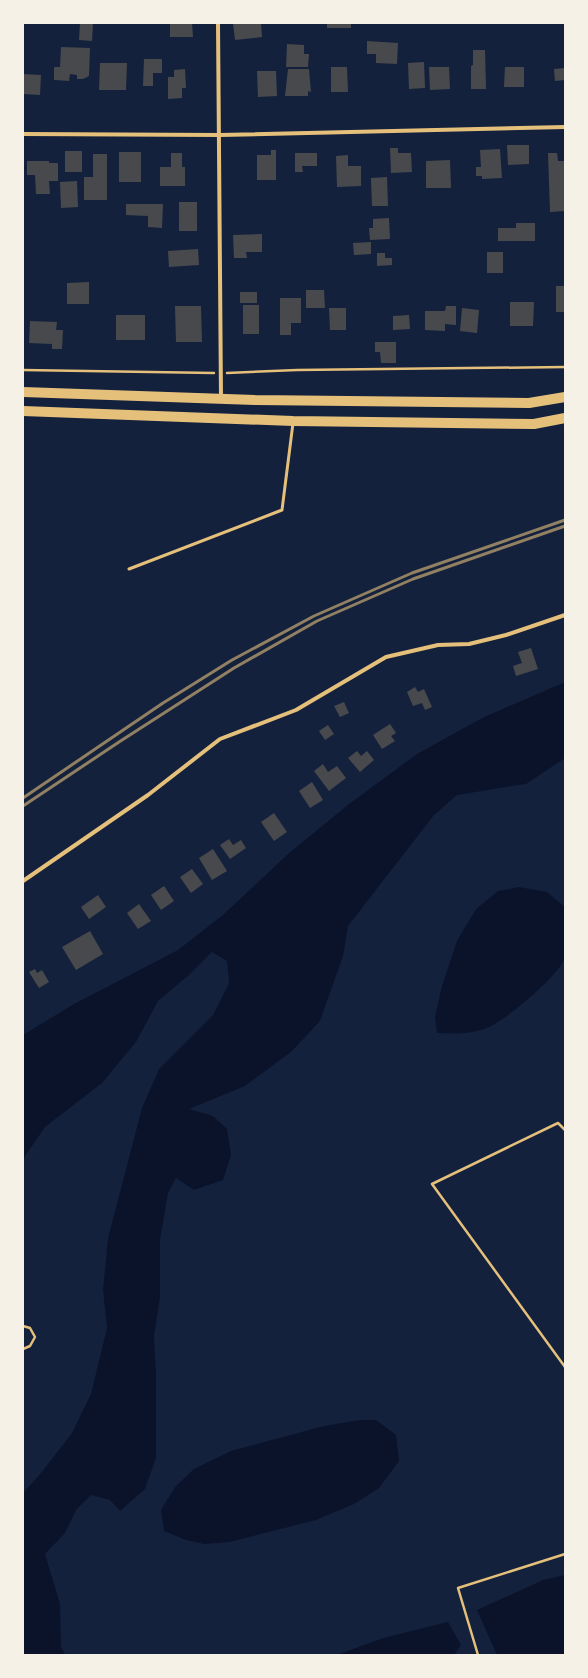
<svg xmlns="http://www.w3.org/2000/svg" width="588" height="1678" font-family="'PT Sans Narrow',sans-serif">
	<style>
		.water { fill: #0b132b }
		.building { fill: #48494c }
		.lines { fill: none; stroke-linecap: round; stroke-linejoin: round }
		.path { stroke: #e5c07b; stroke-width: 2.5 }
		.service { stroke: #e5c07b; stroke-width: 3 }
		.minor { stroke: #e5c07b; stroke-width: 4 }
		.primary { stroke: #e5c07b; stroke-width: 10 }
		.rail { stroke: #918062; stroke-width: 3 }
	</style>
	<rect width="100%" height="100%" fill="#14213d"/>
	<!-- water -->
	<g class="water">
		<path d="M565,682v76l-39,26 -69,11 -23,20 -86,111 -5,30 -23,65 -29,31 -46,34 -56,23 24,7 14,13 4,26 -8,25 -29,10 -18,-12 -8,15 -8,47v57l-6,39 2,37v85l-11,31 -25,22 -10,-11 -19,-5 -15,15 -11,23 -20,21 15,50 1,42 4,9h-42v-162l18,-20 31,-40 19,-39 16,-66 -4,-38 5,-52 34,-130 17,-39 54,-54 16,-32 -2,-22 -15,-9 -22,22 -32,27 -22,41 -34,41 -57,44 -20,29 -2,8v-129l51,-31 104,-54 46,-36 64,-60 61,-50 68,-50 67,-37z"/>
		<path d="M519,887l28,5 18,15c0,15 3,36 0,50 -4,17 -59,63 -76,70 -15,7 -35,7 -52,6l-2,-16 7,-31 15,-45 19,-32 22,-18z"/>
		<path d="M360,1420h16l20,15 3,26 -20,27 -25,16 -38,16 -86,22 -26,2 -18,-4 -22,-9 -3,-21 14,-23 19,-18 37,-18 93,-25z"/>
		<path d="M565,1575v80h-68l-20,-45 66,-30z"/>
		<path d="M448,1622l13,23 -7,10h-117l46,-17z"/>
	</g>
	<!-- building -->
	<g class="building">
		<path d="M80,23h13l-1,18 -13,-1z"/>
		<path d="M170,23h22l1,14h-23z"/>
		<path d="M233,23h28l1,14 -27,3z"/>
		<rect x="327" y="23" width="24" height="5"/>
		<path d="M367,41l31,2 -1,21 -21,-1v-9h-9z"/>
		<path d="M287,44l17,1v9h5l-1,13h-22z"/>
		<path d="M61,47l29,1 -1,28 -6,3h-6v-4l-7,-1 -1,7 -15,-1v-13h6z"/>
		<path d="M473,50h12l1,39h-15v-23l2,-1z"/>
		<path d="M144,59h18v14h-9v13h-10z"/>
		<path d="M424,62l1,26 -16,1 -1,-26z"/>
		<path d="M100,63h27l-1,27h-27z"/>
		<path d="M331,67h16l1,25h-17z"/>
		<path d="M429,67h20l1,22 -20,1z"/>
		<path d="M505,67h19v20h-20z"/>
		<path d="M565,68v12l-10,1 -1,-12z"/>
		<path d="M185,69l1,19h-4v10l-14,1v-22h6v-7z"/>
		<path d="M288,69h21l2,23 -3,-1v5h-23z"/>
		<path d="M257,71h19l1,25 -19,1z"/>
		<path d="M23,74l18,1 -1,20 -17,-1z"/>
		<path d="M507,145h22v19l-21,1z"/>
		<path d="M390,148h8v5h13l1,19 -21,1z"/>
		<path d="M500,149l2,29 -20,1v-3h-6v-9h5l-1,-17z"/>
		<path d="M271,150h5v30h-19v-25h14z"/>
		<rect x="65" y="151" width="17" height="21"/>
		<rect x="119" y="152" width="22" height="30"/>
		<path d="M171,153h11v14h3v19h-25v-19h11z"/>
		<path d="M295,153h22v13h-15l1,6h-8z"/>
		<path d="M548,153h9l1,8h7v50l-15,1z"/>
		<path d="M93,154h14v46h-23v-23h9z"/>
		<path d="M348,155v11h13v20l-24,1 -1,-31z"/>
		<path d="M450,160l1,28h-25v-27z"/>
		<path d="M27,161h22v2h9v18h-9l1,13h-14l-1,-19h-8z"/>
		<path d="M387,177l1,29h-16l-1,-28z"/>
		<path d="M77,181l1,26 -17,1 -1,-26z"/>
		<rect x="179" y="202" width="18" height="29"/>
		<path d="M126,204h37l-1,24 -14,-1v-11l-22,-1z"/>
		<path d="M389,218l1,21 -20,1 -1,-12h4v-9z"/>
		<path d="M516,223h19v18h-37v-13h18z"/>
		<path d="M262,234v18h-16l1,6h-13l-1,-23z"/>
		<path d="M371,242v12l-17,1 -1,-12z"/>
		<path d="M198,249l1,16 -30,2 -1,-16z"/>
		<rect x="487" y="252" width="16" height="21"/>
		<path d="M377,253h8v5h7v7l-15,1z"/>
		<path d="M89,282v22h-22v-21z"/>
		<rect x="556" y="286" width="9" height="26"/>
		<path d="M306,290h18l1,18h-19z"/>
		<rect x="240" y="292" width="17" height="11"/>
		<path d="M280,298h21v25h-10v12h-11z"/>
		<path d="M510,302h24l-1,24h-23z"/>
		<rect x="243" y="305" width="16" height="29"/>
		<path d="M175,306h26l1,36h-26z"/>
		<path d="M446,306h10v19l-11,-1v7l-20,-1v-19h20z"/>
		<path d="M329,308h17v22h-16z"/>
		<path d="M462,308l17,2 -2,23 -17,-2z"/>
		<rect x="116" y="315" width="29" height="25"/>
		<path d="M409,315l1,14 -17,1v-14z"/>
		<path d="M30,321l27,1 -1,8h7l-1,19h-10v-5l-23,-1z"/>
		<path d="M375,342h21v21h-15l-1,-11h-5z"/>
		<path d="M531,648l7,21 -22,7 -3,-10 9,-3 -4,-11z"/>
		<path d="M415,687l3,5 6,-3 8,18 -7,3 -3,-7 -9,3 -6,-14z"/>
		<path d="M344,702l5,11 -9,4 -6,-11z"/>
		<path d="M390,724l6,9 -5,3 4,5 -13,8 -9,-14z"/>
		<path d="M328,725l6,9 -9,6 -6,-9z"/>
		<path d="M357,751l4,5 6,-5 7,9 -14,12 -12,-14z"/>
		<path d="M323,764l5,8 9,-6 9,12 -17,13 -15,-20z"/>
		<path d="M312,782l11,18 -13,8 -11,-17z"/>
		<path d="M274,813l13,19 -13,9 -13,-19z"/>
		<path d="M229,839l4,6 8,-5 5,8 -16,11 -10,-14z"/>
		<path d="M213,849l14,22 -15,9 -13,-22z"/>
		<path d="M192,869l11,15 -12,9 -11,-16z"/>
		<path d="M164,886l10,15 -13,9 -10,-15z"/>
		<path d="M98,895l8,12 -17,12 -8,-12z"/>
		<path d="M139,904l12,17 -13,8 -11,-16z"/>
		<path d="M90,931l13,23 -27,16 -14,-23z"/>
		<path d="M35,969l2,4 5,-3 7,12 -10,6 -10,-16z"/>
	</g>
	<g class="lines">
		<!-- path -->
		<g class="path">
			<path d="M23,370l191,3"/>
			<path d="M227,373l70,-3 268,-3"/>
			<path d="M565,1130l-7,-7 -126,61 133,183"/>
			<path d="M23,1326l7,2 5,9 -5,9 -7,3"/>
			<path d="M478,1655l-20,-67 107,-34"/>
		</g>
		<!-- service -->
		<path class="service" d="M129,569l153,-59 11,-87"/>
		<!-- minor -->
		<g class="minor">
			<path d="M218,23l3,375"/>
			<path d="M23,134l197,1 345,-8"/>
			<path d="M23,881l125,-86 72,-56 76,-29 90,-53 52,-12 31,-1 37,-9 59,-20"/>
		</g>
		<!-- primary -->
		<g class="primary">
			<path d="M23,392l232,8 274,3 36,-6"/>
			<path d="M23,411l270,10 241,3 31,-6"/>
		</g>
		<!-- rail -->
		<g class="rail">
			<path d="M23,798l140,-95 69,-43 82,-44 98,-43 153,-53"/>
			<path d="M23,806l96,-64 115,-74 83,-47 96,-42 152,-53"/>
		</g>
	</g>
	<!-- border -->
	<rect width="588" height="1678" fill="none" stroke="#f6f1e7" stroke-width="48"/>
</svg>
